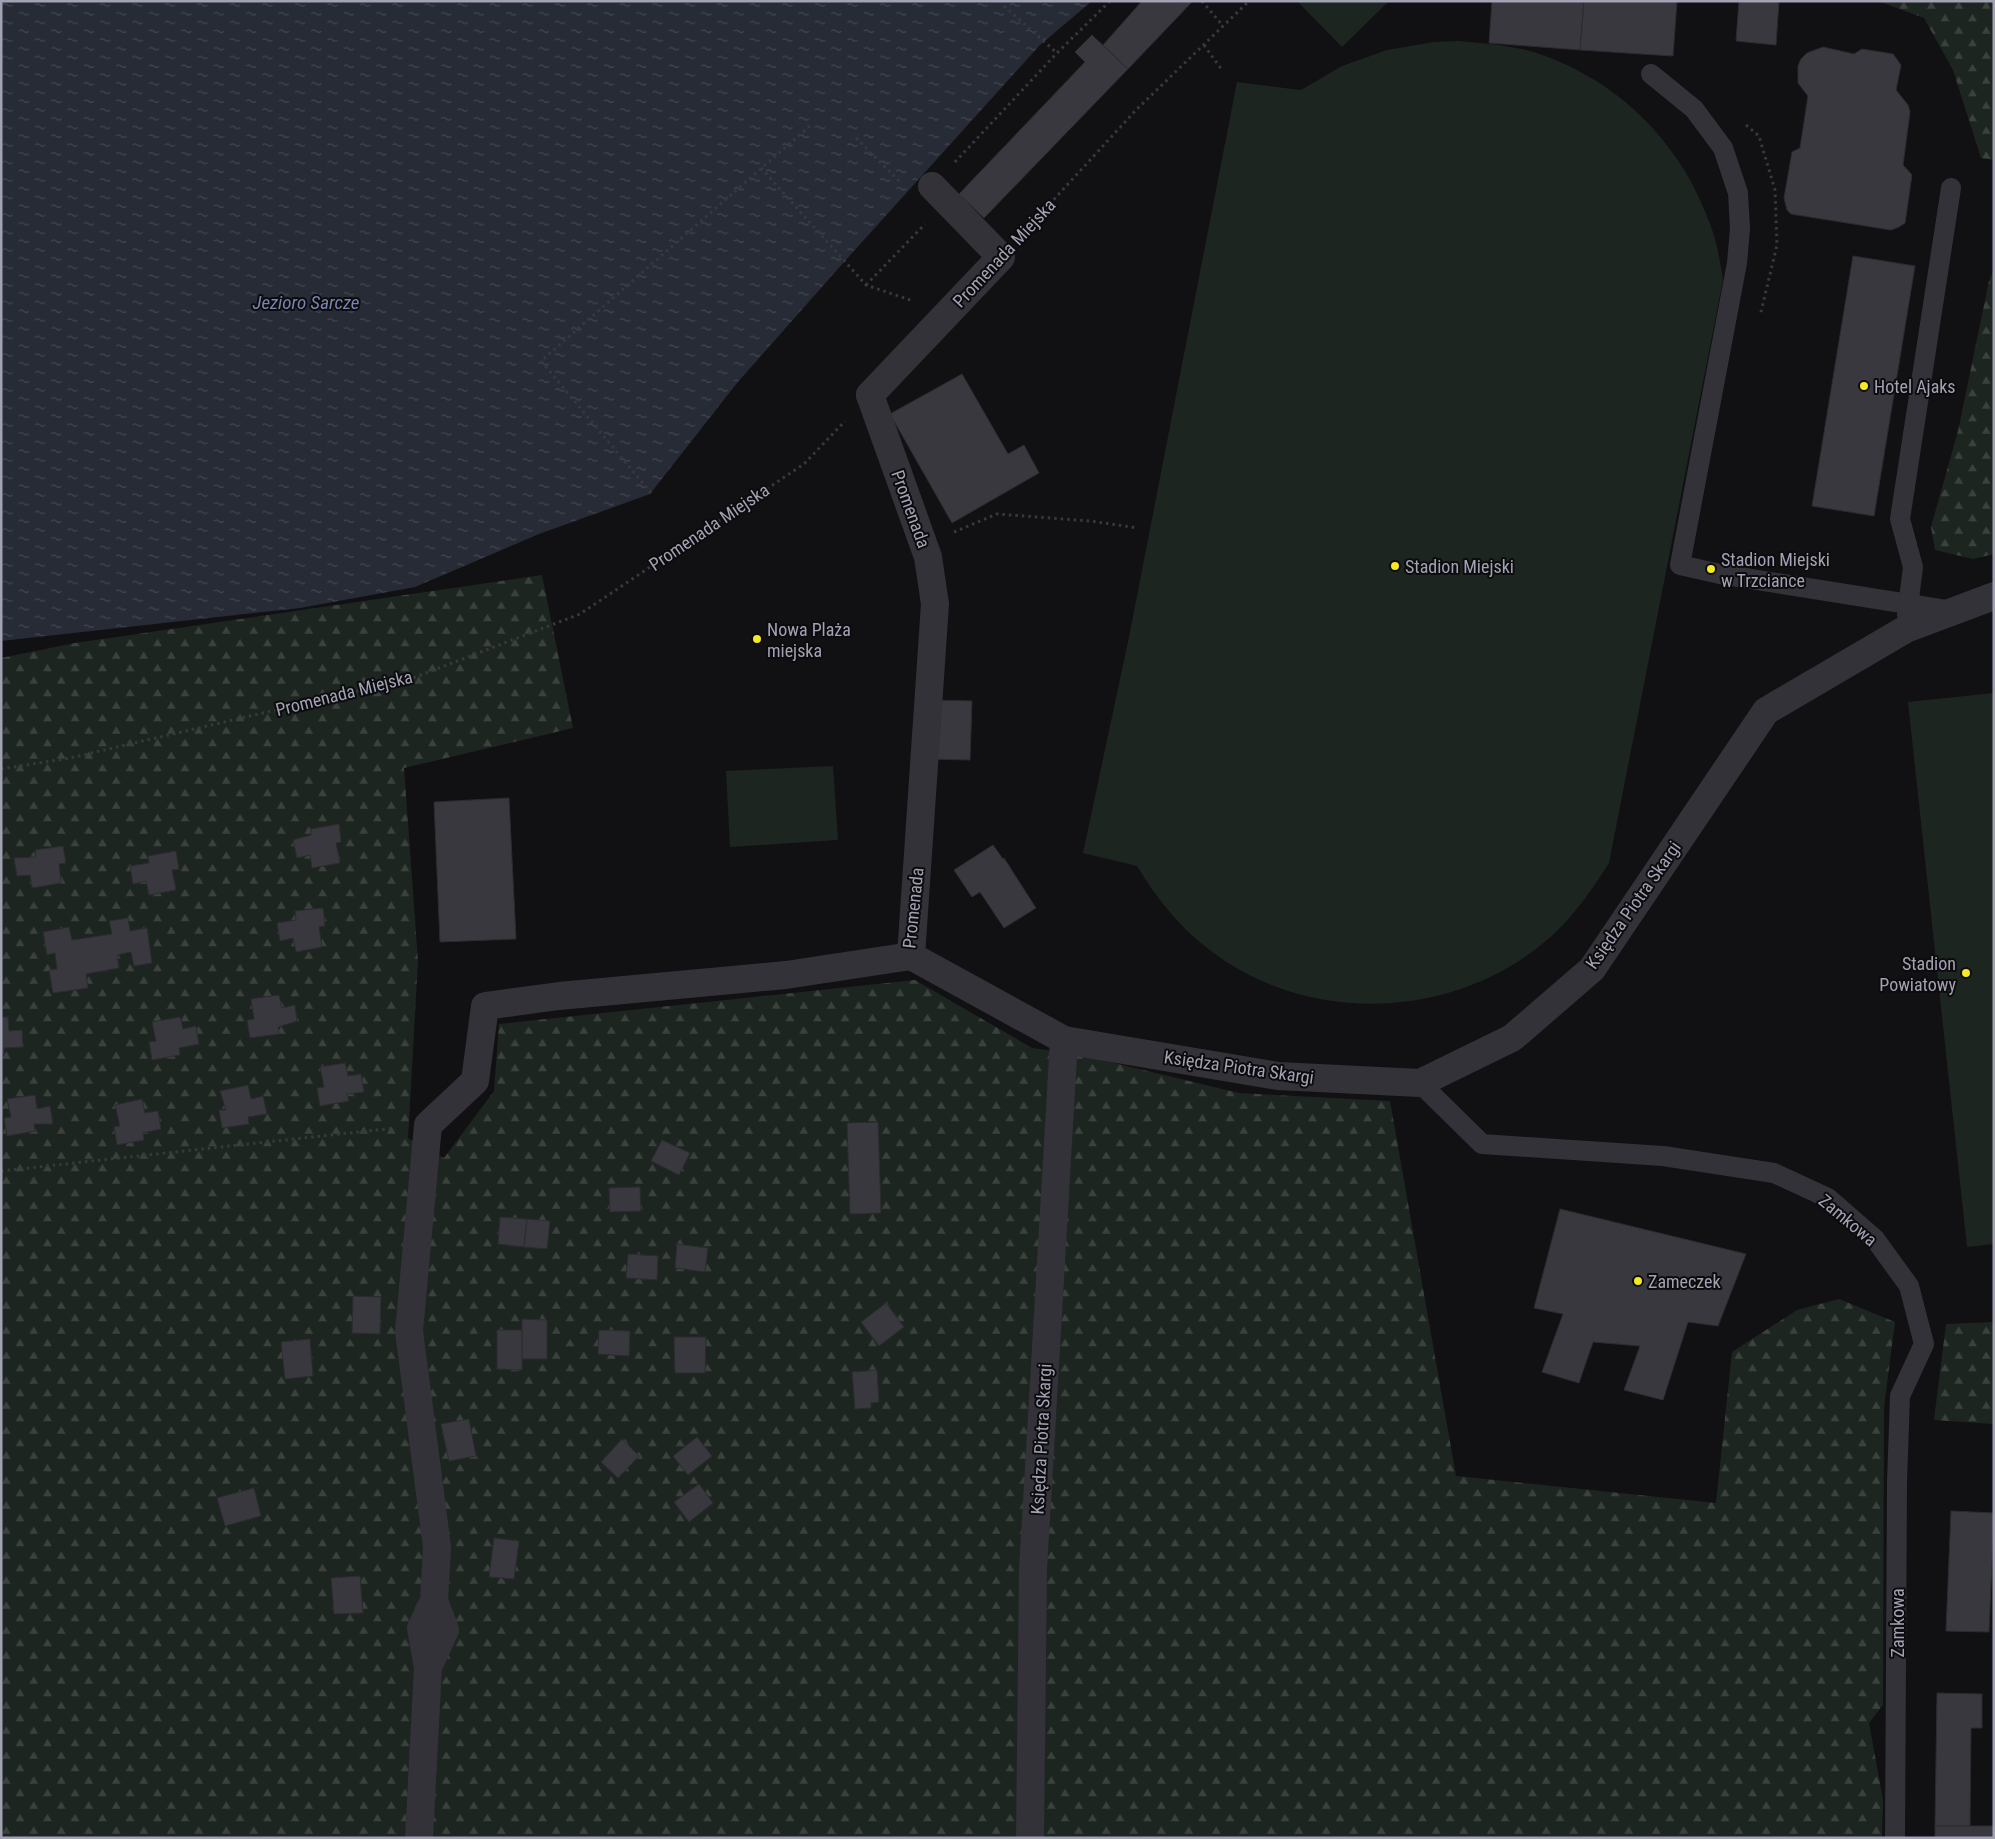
<svg xmlns="http://www.w3.org/2000/svg" width="1995" height="1839" font-family="'Roboto Condensed',sans-serif">
	<style>
		.grass { fill: #1d2520 }
		.forest { fill: url(#forest-firs) }
		.water { fill: url(#water-ripples) }
		.building { fill: #39383e; stroke: #2c2b2f }
		.lines { fill: none; stroke-linecap: round; stroke-linejoin: round }
		.path { stroke: #38383f; stroke-width: 3; stroke-dasharray: 2.5 4; stroke-linecap: butt }
		.service { stroke: #333238; stroke-width: 20 }
		.pedestrian { stroke: #333238; stroke-width: 28 }
		.minor { stroke: #333238; stroke-width: 28 }
		.poi-dot { fill: #f5e926; stroke: #0c0c0e; stroke-width: 2 }
		.labels { text-anchor: middle; dominant-baseline: central; stroke-width: 4; stroke-linejoin: round; paint-order: stroke }
		.street-label { font-size: 18px; fill: #a2a2b4; stroke: #0c0c0e }
		.poi-label { font-size: 18px; fill: #a2a2b4; stroke: #0c0c0e; text-anchor: start }
		.water-label { font-size: 19px; font-style: italic; fill: #7786b0; stroke: #0c0c0e }
	</style>
	<defs>
		<pattern id="forest-firs" width="22" height="20" patternUnits="userSpaceOnUse" patternTransform="scale(1.25)"><rect width="22" height="20" fill="#1d2520"/><path d="M5 1l3.5 6h-7zM16 11l3.5 6h-7z" fill="#3b423e"/></pattern>
		<pattern id="water-ripples" width="26" height="14" patternUnits="userSpaceOnUse" patternTransform="scale(1.25)"><rect width="26" height="14" fill="#272b36"/><path d="M2 4q2-2 4 0t4 0M15 11q2-2 4 0t4 0" fill="none" stroke="#434751"/></pattern>
	</defs>
	<rect width="100%" height="100%" fill="#111113"/>
	<!-- grass -->
	<g class="grass">
		<path d="M1297,1h92l-47,46z"/>
		<path d="M1458,41c24,2 48,4 72,10 84,25 151,90 180,173 7,18 10,37 13,56l-114,583c-14,22 -29,44 -47,63 -92,93 -247,104 -351,25 -31,-23 -54,-52 -74,-85l-54,-13 46,-216 108,-555 64,8 41,-24 45,-16 47,-8z"/>
		<path d="M1994,693v551l-27,3 -59,-545z"/>
		<path d="M833,766l5,74 -108,7 -4,-76z"/>
	</g>
	<!-- forest -->
	<g class="forest">
		<path d="M1878,1h116v159l-13,-2 -28,-88 -29,-52z"/>
		<path d="M1994,270v284l-21,5 -38,-9 -4,-23 27,-96 31,-150z"/>
		<path d="M542,575l31,153 -169,40 14,193 -10,177 36,20 50,-67 5,-67 416,-44 117,68 49,7 158,38 151,8 66,375 260,27 16,-151 65,-42 42,-11 56,23 -11,85 -1,298 -14,18 14,77 -1,38h-1881v-1180l74,-15z"/>
		<path d="M1994,1322v102l-60,-4 12,-96z"/>
	</g>
	<!-- water -->
	<path class="water" d="M1,1h1091l-52,44 -196,217 -107,121 -87,111 -111,40 -124,53 -115,21 -299,33z"/>
	<!-- building -->
	<g class="building">
		<path d="M1142,1l50,1 -64,67 -25,-24z"/>
		<path d="M1492,1h92l-4,49 -91,-7z"/>
		<path d="M1584,1h93l-4,55 -93,-6z"/>
		<path d="M1739,1h40l-3,44 -40,-4z"/>
		<path d="M1092,35l36,34 -144,149 -25,-24 126,-132 -10,-10z"/>
		<path d="M1823,47l31,7 8,-5 31,5 8,11 -5,25 12,15 2,7 -7,53 9,10 -7,48 -6,4 -8,3 -100,-16 -4,-4 -3,-12 8,-46 8,-4 8,-52 -10,-13v-17l3,-7 6,-6z"/>
		<path d="M1853,256l62,10 -41,250 -62,-10z"/>
		<path d="M962,374l46,80 16,-9 15,28 -87,50 -62,-109z"/>
		<path d="M931,700l41,1 -2,59 -40,-1z"/>
		<path d="M509,798l7,141 -76,3 -6,-140z"/>
		<path d="M339,824l2,18 -5,1 4,20 -28,5 -2,-13 -13,3 -4,-18 18,-5v-6z"/>
		<path d="M993,845l10,14 1,-1 32,50 -32,20 -24,-36 -8,5 -18,-27z"/>
		<path d="M63,846l3,17 -7,1 2,19 -29,5 -2,-13 -13,1 -3,-18 22,-1 -1,-7z"/>
		<path d="M176,851l3,18 -7,1 4,20 -27,5 -3,-14 -13,3 -3,-18 19,-3 -1,-7z"/>
		<path d="M323,908l2,18 -6,1 3,20 -26,5 -3,-14 -13,3 -3,-18 19,-3 -1,-9z"/>
		<path d="M128,918l2,13 17,-3 5,35 -18,3 -3,-14 -14,3 2,13 -33,6 2,14 -35,5 -4,-23 8,-1 -2,-16 -8,2 -4,-23 26,-5 3,13 40,-6 -3,-13z"/>
		<path d="M279,995l3,13 13,-3 2,16 -19,6 1,7 -29,4 -3,-18 7,-1 -3,-20z"/>
		<path d="M1,1017h7l1,14 13,-1 1,17 -19,1v7h-3z"/>
		<path d="M180,1017l3,12 13,-3 3,18 -20,4 1,7 -28,5 -3,-18 7,-1 -4,-19z"/>
		<path d="M345,1063l3,13 13,-2 3,18 -17,2 2,7 -29,5 -3,-18 7,-1 -4,-20z"/>
		<path d="M248,1085l3,14 12,-3 4,18 -19,3 1,7 -27,4 -3,-18h7l-6,-19z"/>
		<path d="M35,1095l2,14 13,-3 3,18h-19l1,7 -28,5 -3,-18 7,-1 -4,-18z"/>
		<path d="M142,1099l3,14 13,-2 3,18 -18,4 1,7 -27,5 -3,-18 6,-1 -5,-21z"/>
		<path d="M878,1122l3,91 -31,1 -3,-91z"/>
		<path d="M662,1140l28,13 -11,22 -28,-14z"/>
		<path d="M640,1187l1,24 -31,1 -1,-24z"/>
		<path d="M1560,1209l186,45 -28,72 -30,-4 -25,78 -39,-10 16,-44 -47,-4 -14,41 -37,-11 21,-58 -29,-6z"/>
		<path d="M500,1217l27,2 -3,28 -26,-3z"/>
		<path d="M527,1219l23,2 -3,28 -23,-2z"/>
		<path d="M677,1244l31,4 -3,24 -30,-4z"/>
		<path d="M628,1254l30,2 -1,24 -31,-2z"/>
		<path d="M353,1296l28,1 -1,37 -28,-1z"/>
		<path d="M886,1303l18,24 -25,19 -18,-24z"/>
		<path d="M522,1319l25,1v39h-25z"/>
		<path d="M497,1330h25v40l-25,-1z"/>
		<path d="M599,1330l31,1 -1,25 -31,-2z"/>
		<path d="M674,1337h32l-1,36h-30z"/>
		<path d="M310,1339l3,37 -28,3 -4,-37z"/>
		<path d="M877,1370l2,32 -8,1v5l-16,1 -3,-37z"/>
		<path d="M469,1419l7,37 -27,5 -8,-37z"/>
		<path d="M697,1437l15,19 -24,19 -15,-19z"/>
		<path d="M622,1439l17,17 -21,22 -17,-16z"/>
		<path d="M699,1484l14,19 -24,19 -15,-20z"/>
		<path d="M254,1488l7,28 -36,10 -8,-28z"/>
		<path d="M1951,1511l43,2 -5,119 -43,-1z"/>
		<path d="M494,1538l25,3 -5,38 -25,-2z"/>
		<path d="M360,1576l3,37 -29,1 -3,-36z"/>
		<path d="M1937,1693l45,1v34h-11l-1,98h-35z"/>
		<rect x="1935" y="1826" width="59" height="12"/>
	</g>
	<g class="lines">
		<!-- path -->
		<g class="path">
			<path d="M1202,1l21,25"/>
			<path d="M1004,6l53,47"/>
			<path d="M1204,45l18,25"/>
			<path d="M1746,125l13,11 16,54 2,55 -17,71"/>
			<path d="M856,138l44,44"/>
			<path d="M955,162l102,-109 53,-52"/>
			<path d="M761,168l105,117 47,16"/>
			<path d="M1023,233l113,-123 113,-109"/>
			<path d="M866,285l59,-61"/>
			<path d="M651,493l-110,-132 271,-237"/>
			<path d="M954,532l43,-18 93,7 48,7"/>
			<path d="M1,769l69,-11 343,-80 167,-64 224,-150 41,-43"/>
			<path d="M1,1171l394,-43"/>
		</g>
		<!-- service -->
		<g class="service">
			<path d="M1651,74l43,35 29,39 15,45 2,36 -3,34 -57,302 40,9 232,37"/>
			<path d="M1907,615l6,-48 -13,-48 51,-331"/>
			<path d="M1420,1083l62,61 181,12 111,17 54,25 47,41 34,47 15,58 -24,52 -3,86 -2,356"/>
		</g>
		<!-- pedestrian -->
		<path class="pedestrian" d="M870,395l131,-138 -69,-71"/>
		<!-- minor -->
		<g class="minor">
			<path d="M911,956l153,84 -31,530 -3,268"/>
			<path d="M1064,1040l214,36 142,7 92,-45 80,-69 174,-258 140,-82 88,-33"/>
			<path d="M434,1601l-13,27 7,39 17,-37 -11,-29 3,-54 -28,-216 19,-206 47,-44 10,-75 74,-10 227,-21 125,-19 24,-352 -7,-47 -58,-162"/>
			<path d="M419,1838l9,-171"/>
		</g>
	</g>
	<!-- markers -->
	<g class="poi-dot">
		<circle cx="1864" cy="386" r="5"/>
		<circle cx="1395" cy="566" r="5"/>
		<circle cx="1711" cy="569" r="5"/>
		<circle cx="757" cy="639" r="5"/>
		<circle cx="1966" cy="973" r="5"/>
		<circle cx="1638" cy="1281" r="5"/>
	</g>
	<g class="labels">
		<!-- street labels -->
		<g class="street-label">
			<text transform="translate(1004 253) rotate(-47)">Promenada Miejska</text>
			<text transform="translate(911 509) rotate(70)">Promenada</text>
			<text transform="translate(709 527) rotate(-34)">Promenada Miejska</text>
			<text transform="translate(344 693) rotate(-14)">Promenada Miejska</text>
			<text transform="translate(1633 905) rotate(-55)">Księdza Piotra Skargi</text>
			<text transform="translate(913 908) rotate(-84)">Promenada</text>
			<text transform="translate(1239 1067) rotate(8)">Księdza Piotra Skargi</text>
			<text transform="translate(1848 1220) rotate(40)">Zamkowa</text>
			<text transform="translate(1041 1439) rotate(-87)">Księdza Piotra Skargi</text>
			<text transform="translate(1897 1623) rotate(-90)">Zamkowa</text>
		</g>
		<!-- poi labels -->
		<g class="poi-label">
			<text x="1874" y="386">Hotel Ajaks</text>
			<text x="1721" y="559">Stadion Miejski<tspan x="1721" dy="21">w Trzciance</tspan></text>
			<text x="1405" y="566">Stadion Miejski</text>
			<text x="767" y="629">Nowa Plaża<tspan x="767" dy="21">miejska</tspan></text>
			<text x="1956" y="963" text-anchor="end">Stadion<tspan x="1956" dy="21">Powiatowy</tspan></text>
			<text x="1648" y="1281">Zameczek</text>
		</g>
		<!-- water labels -->
		<g class="water-label">
			<text x="306" y="302">Jezioro Sarcze</text>
		</g>
	</g>
	<!-- border -->
	<rect width="1995" height="1839" fill="none" stroke="#a2a2b4" stroke-width="5"/>
</svg>
